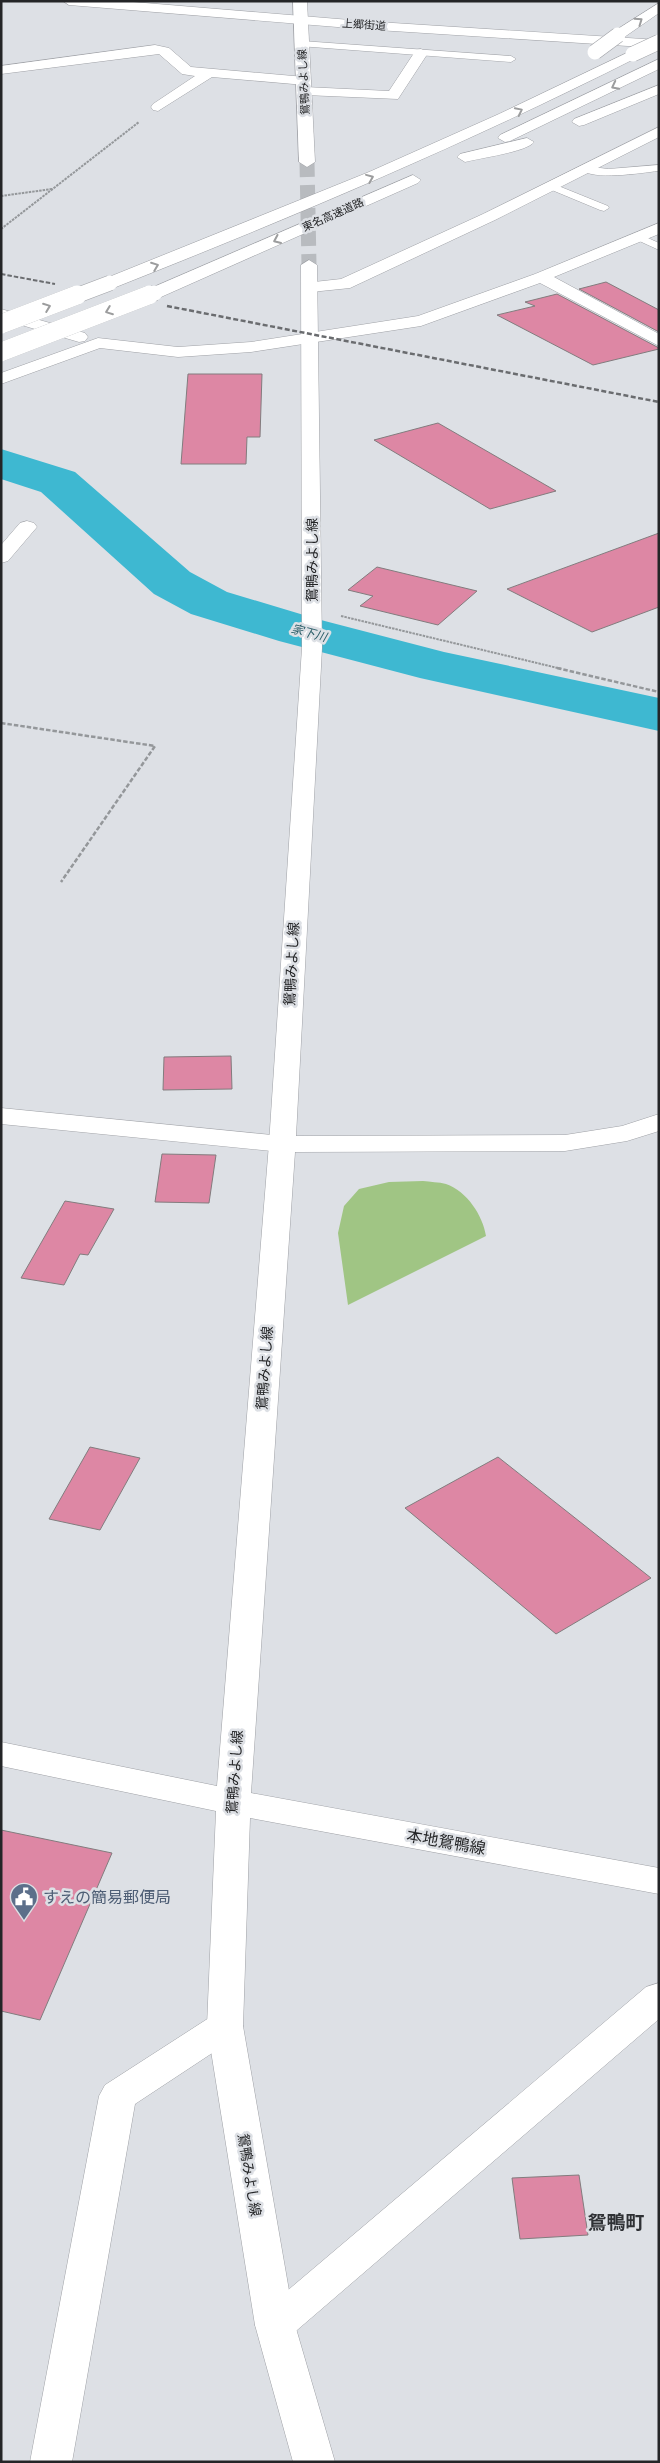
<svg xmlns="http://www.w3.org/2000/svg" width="660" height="2463" font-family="Figtree,'Noto Sans JP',sans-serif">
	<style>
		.green { fill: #a0c584 }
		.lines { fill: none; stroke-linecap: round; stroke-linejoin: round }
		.river { fill: #3eb8d1; fill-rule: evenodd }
		.building { fill: #dd87a4; stroke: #827c7e }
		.secondary-tunnel { stroke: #b8bbbf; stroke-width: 15; stroke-dasharray: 15 8; stroke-linecap: butt }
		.lane-casing { stroke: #9fa1a6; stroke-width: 1 }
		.street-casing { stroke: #9fa1a6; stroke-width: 1 }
		.secondary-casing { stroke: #9fa1a6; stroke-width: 1 }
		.primary-casing { stroke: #9fa1a6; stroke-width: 1 }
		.highway-casing { stroke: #9fa1a6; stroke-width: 1 }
		.path-far1 { stroke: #94979a; stroke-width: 2; stroke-dasharray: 2.5 1; stroke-linecap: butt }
		.path { stroke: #94979a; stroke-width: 2.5; stroke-dasharray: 4.5 2; stroke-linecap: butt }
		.lane { fill: #fff; fill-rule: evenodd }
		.street { fill: #fff; fill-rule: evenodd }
		.secondary { fill: #fff; fill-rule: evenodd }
		.primary { fill: #fff; fill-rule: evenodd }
		.highway { fill: #fff; fill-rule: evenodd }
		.rail-far1 { stroke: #6a6c6f; stroke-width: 2; stroke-dasharray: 4.5 2; stroke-linecap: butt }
		.rail { stroke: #6a6c6f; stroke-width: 2.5; stroke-dasharray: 5 2.5; stroke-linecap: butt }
		.highway-bridge-far1-casing { stroke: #9fa1a6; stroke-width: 16; stroke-linecap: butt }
		.highway-bridge-casing { stroke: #9fa1a6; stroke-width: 19; stroke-linecap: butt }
		.highway-bridge-far1 { stroke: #fff; stroke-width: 15 }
		.highway-bridge { stroke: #fff; stroke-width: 19 }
		.oneway { stroke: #9c9d9e }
		.labels { text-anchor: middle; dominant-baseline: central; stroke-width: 5; stroke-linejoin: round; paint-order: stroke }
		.far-street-label { font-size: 11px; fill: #242527; stroke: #dde0e5 }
		.far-water-label { font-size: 12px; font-style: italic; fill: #2a5c67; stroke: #dde0e5 }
		.street-label { font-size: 14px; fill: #242527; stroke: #dde0e5 }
		.near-street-label { font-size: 16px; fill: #242527; stroke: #dde0e5 }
		.near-service-label { font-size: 16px; fill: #4e5e75; stroke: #dde0e5; text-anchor: start }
		.near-quarter-label { font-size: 19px; font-weight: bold; fill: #2f3135; stroke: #dde0e5 }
	</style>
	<rect width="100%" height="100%" fill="#dde0e5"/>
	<!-- green -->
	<path class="green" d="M423,1181c7,1 16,1 23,3 21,7 37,32 40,52l-138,69 -10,-72 6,-27 15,-17 30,-7z"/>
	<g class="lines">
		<!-- river -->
		<path class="river" d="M1,449l74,23 115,100 37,20 90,27 127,33 215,46v33l-239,-53 -141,-37 -88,-27 -37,-20 -113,-102 -40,-13z"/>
	</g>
	<!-- building -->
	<g class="building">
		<path d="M606,282l53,28v22l-80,-43z"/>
		<path d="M557,294l102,54v1l-66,16 -96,-50 38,-9 -10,-4z"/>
		<path d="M188,374h74l-2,63h-13l-1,27h-65z"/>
		<path d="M438,423l118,68 -66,18 -116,-69z"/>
		<path d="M659,533v74l-67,25 -85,-43z"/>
		<path d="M377,567l100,24 -39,34 -78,-19 13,-10 -25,-6z"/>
		<path d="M231,1056l1,33 -69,1 1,-33z"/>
		<path d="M162,1154l54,1 -7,48 -54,-1z"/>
		<path d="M65,1201l49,8 -26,46 -8,-1 -16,31 -43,-7z"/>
		<path d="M90,1447l50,11 -40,72 -51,-11z"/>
		<path d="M498,1457l153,121 -95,56 -151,-126z"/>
		<path d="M1,1830l111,23 -72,167 -39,-9z"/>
		<path d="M579,2175l9,60 -68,4 -8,-61z"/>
	</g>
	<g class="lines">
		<!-- secondary-tunnel -->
		<path class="secondary-tunnel" d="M307,162l2,103"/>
		<defs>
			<g id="lane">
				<path d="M302,41l209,15 5,3 -5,3 -212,-16 -2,-2z"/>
				<path d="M659,165l-1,6c-18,2 -65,10 -78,-2l5,-3 23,3z"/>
				<path d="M551,183l57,23 1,2 -5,3 -4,-1 -53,-22 -1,-2z"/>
				<path d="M639,234l20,9v7l-24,-11v-4z"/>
			</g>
			<g id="street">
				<path d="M155,45l14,3 22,19 114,10 7,4 -7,4 -93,-8 -54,34 -5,-1 -2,-3 2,-3 42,-28 -13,-2 -23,-20 -158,20v-8z"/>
				<path d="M421,49l7,4 -30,46 -93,-4 -7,-4 7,-4 84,4 27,-41z"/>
				<path d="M659,127v10l-164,83 -145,68 -39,4 -6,-1 -2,-4 2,-4 36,-4 142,-65z"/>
				<path d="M659,223v11l-105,43 105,57v12l-119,-63 -119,43 -170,26 -73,5 -78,-9 -99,36v-11l97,-35 80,9 73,-5 167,-26 117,-42z"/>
				<path d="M1,309l84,24 3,4 -3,4 -6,1 -78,-23z"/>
				<path d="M27,521l7,2 3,4 -29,34 -7,2v-18l19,-22z"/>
				<path d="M1,1108l281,28 9,2 4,6 -4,6 -9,2 -281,-28z"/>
				<path d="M659,1983v36l-370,318 -14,6 -14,-6 -6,-12 6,-12 385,-326z"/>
				<path d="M225,2011l13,5 5,10 -5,10 -103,68 -63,358h-42l69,-366 6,-11 107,-69z"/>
			</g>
			<g id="secondary">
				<path d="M293,1h14l8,161 -8,5 -8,-5z"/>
				<path d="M309,260l8,5 5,383 -26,488 269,-1 57,-9 37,-12v17l-32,10 -62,10 -270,1 -44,641 408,75v26l-409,-76 -7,208 52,299 40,137h-42l-38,-137 -48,-299 9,-215 -215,-45v-24l216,44 52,-642 33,-496 -1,-383z"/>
			</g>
			<path id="primary" d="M63,1h58l241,20 297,19v8l-297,-19 -293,-24z"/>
			<g id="highway">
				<path d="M659,3v10l-36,25h-10l-2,-3 2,-3z"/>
				<path d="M633,50l5,1 2,3 -2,3c-170,86 -345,160 -522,230h-12l-2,-4 2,-4 265,-107 130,-58z"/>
				<path d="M659,59v10l-149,72 -5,1 -7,-4 2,-3z"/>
				<path d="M659,85v9l-75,31 -5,1 -7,-4 2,-3z"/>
				<path d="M527,138l7,4c-7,10 -55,16 -69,20l-8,-5 3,-3z"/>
				<path d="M413,175l8,5 -3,3 -257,114h-12l-2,-4 2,-4z"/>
			</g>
		</defs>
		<!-- lane casing -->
		<use href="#lane" class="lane-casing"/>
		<!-- street casing -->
		<use href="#street" class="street-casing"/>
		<!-- secondary casing -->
		<use href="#secondary" class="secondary-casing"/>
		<!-- primary casing -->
		<use href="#primary" class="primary-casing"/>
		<!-- highway casing -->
		<use href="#highway" class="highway-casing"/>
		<!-- path-far1 -->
		<g class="path-far1">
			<path d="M1,196l51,-7"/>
			<path d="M1,229l138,-107"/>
			<path d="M341,616l221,53"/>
		</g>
		<!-- path -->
		<g class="path">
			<path d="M557,668l102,24"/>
			<path d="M1,723l154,23 -94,136"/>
		</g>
		<!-- lane -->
		<use href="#lane" class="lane"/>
		<!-- street -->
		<use href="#street" class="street"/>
		<!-- secondary -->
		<use href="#secondary" class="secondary"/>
		<!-- primary -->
		<use href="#primary" class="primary"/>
		<!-- highway -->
		<use href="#highway" class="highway"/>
		<!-- rail-far1 -->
		<path class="rail-far1" d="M1,274l54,10"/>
		<!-- rail -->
		<path class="rail" d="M167,306l492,96"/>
		<defs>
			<g id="highway-bridge-far1">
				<path d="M595,52l23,-17"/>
				<path d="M633,54l26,-12"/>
				<path d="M73,297l37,-14"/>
				<path d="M145,297l10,-4"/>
			</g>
			<g id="highway-bridge">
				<path d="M1,324l76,-29"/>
				<path d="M1,352l148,-57"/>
			</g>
		</defs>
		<!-- highway-bridge-far1 casing -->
		<use href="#highway-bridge-far1" class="highway-bridge-far1-casing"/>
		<!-- highway-bridge casing -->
		<use href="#highway-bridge" class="highway-bridge-casing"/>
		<!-- highway-bridge-far1 -->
		<use href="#highway-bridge-far1" class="highway-bridge-far1"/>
		<!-- highway-bridge -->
		<use href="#highway-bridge" class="highway-bridge"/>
	</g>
	<!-- one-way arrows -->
	<defs><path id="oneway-chevron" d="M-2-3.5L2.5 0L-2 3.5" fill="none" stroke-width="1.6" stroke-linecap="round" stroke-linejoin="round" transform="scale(1.25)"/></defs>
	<g class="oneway">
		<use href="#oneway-chevron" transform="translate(639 21) rotate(-35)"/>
		<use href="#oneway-chevron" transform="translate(615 86) rotate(153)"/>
		<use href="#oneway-chevron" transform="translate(519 111) rotate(-26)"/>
		<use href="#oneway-chevron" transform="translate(370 178) rotate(-22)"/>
		<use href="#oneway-chevron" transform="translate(277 240) rotate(156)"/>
		<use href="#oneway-chevron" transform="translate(155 266) rotate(-21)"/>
		<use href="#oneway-chevron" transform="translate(47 307) rotate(-21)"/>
		<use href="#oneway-chevron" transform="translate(109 311) rotate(159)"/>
	</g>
	<!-- icons -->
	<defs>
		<symbol id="civic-pin" viewBox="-11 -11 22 30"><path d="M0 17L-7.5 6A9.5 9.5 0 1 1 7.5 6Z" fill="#5c6f8a" stroke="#dde0e5"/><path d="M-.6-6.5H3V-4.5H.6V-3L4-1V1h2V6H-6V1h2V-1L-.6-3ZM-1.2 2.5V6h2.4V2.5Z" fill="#fff"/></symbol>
	</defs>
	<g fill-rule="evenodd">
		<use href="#civic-pin" x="8" y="1881" width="32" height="43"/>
	</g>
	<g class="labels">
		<!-- far-street labels -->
		<g class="far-street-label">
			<text transform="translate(364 25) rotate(4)">上郷街道</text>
			<text transform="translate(304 82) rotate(-93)">鴛鴨みよし線</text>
			<text transform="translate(333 215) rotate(-24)">東名高速道路</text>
		</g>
		<!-- far-water labels -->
		<g class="far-water-label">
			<text transform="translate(309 633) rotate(15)">家下川</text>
		</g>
		<!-- street labels -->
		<g class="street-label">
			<text transform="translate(312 560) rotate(-90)">鴛鴨みよし線</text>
			<text transform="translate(292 964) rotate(-87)">鴛鴨みよし線</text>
			<text transform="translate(265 1368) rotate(-86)">鴛鴨みよし線</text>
			<text transform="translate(235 1772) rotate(-86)">鴛鴨みよし線</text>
			<text transform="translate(249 2175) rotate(81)">鴛鴨みよし線</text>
		</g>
		<!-- near-street labels -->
		<g class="near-street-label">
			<text transform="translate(446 1842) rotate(10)">本地鴛鴨線</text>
		</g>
		<!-- near-service labels -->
		<g class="near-service-label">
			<text x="43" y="1897">すえの簡易郵便局</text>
		</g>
		<!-- near-quarter labels -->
		<g class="near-quarter-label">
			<text x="616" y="2222">鴛鴨町</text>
		</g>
	</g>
	<!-- border -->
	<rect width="660" height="2463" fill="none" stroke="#242527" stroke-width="5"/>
</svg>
